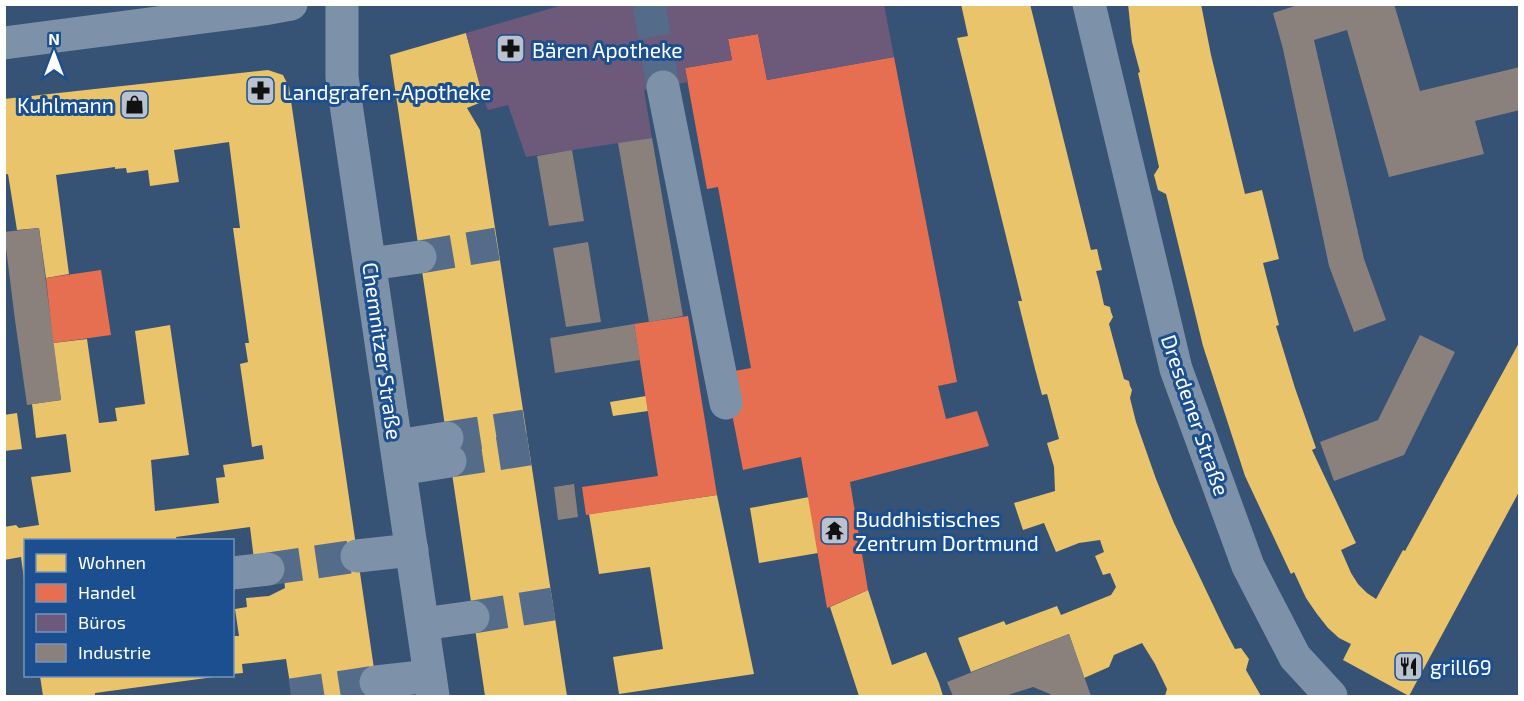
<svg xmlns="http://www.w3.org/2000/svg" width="1524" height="701" font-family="'Exo 2',sans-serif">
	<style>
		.homes { fill: #e9c46a }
		.shops { fill: #e76f51 }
		.offices { fill: #6d597a }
		.industry { fill: #8a817c }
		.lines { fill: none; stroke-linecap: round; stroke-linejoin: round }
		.minor-tunnel { stroke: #546c89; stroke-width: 33; stroke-dasharray: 33 16; stroke-linecap: butt }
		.minor { stroke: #7d92a8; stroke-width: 33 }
		.labels { text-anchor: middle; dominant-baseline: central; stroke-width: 6; stroke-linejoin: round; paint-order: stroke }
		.poi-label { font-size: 21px; fill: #fff; stroke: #1b4f8f; text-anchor: start }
		.street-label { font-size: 21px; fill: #fff; stroke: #1b4f8f }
	</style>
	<rect width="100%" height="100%" fill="#365274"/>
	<!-- homes -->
	<g class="homes">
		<path d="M961,4h69l61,246 6,-1 2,9 3,12 -6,1 3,11 5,23 6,2 1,5 2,5 -4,7 15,55 5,2 1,5 2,4 -2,8 6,24 20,57 18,44 50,105 11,21 6,-1 8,11 -3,11 15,26h-96l2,-7 -12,-25 -13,-21 -28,12 -5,12 -25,11 -15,-44 -98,38 -13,-34 46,-17 2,4 51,-19 4,9 50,-20 5,-8 -6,-14 -7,2 -8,-19 9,-4 -4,-12 -21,3 -23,9 -12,-29 -21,7 -9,-27 41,-12 -1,-24 -7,-24 12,-4 -12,-45 -5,1 -7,-26 -17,-68h4l-65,-263 11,-2z"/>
		<path d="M1128,4h73l10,51 34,139 17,-4 17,69 -16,4 16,62 -3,1 19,62 21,60 -4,2 44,93 -15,7 10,23 7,11 9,9 9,6 27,-49 2,1 115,-210v149l-111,206 -66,-36 8,-16 -12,-6 -11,-10 -11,-14 -11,-16 -12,-26 -3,2 -46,-98 -42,-130 -37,-152 -8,-4 -4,-15 5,-8 -21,-94 2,-1 -8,-30z"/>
		<path d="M466,33l18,68 -17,7 13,22 87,566h-82l-95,-641z"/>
		<path d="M268,70l15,5 6,12 89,609h-86l-6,-37 -44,5 1,9 -11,1v-38h7l-4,-27 12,-2 -1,-9 23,-2 16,-8 -1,-9 -14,2 -16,-21 -4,-33 -74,10 1,3h-151v39h-2l-3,-22 -17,3v-33l12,-2 3,3 20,-3 -8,-48 40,-5 -5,-38 -30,4 -4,-34 29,-4 -8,-57 34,-4 12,84 18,-2 -2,-13 30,-4 -10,-73 35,-6 19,130 -38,5 4,51 64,-8 -3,-25 9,-1 -2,-12 41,-6 -2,-14 -10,2 -12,-83 8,-2 -3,-19h4l-16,-115h7l-11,-86 -55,8 5,32 -29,4 -2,-16 -21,3 -1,-5 -11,1v-2l-59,8 13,99 -23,4 -7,-50 -22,2 -9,-56 -4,1v-76z"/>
		<path d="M646,396l2,15 -35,5 -3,-14z"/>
		<path d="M17,413l5,36 -18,2v-36z"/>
		<path d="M717,495l37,179 -135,20 -6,-37 50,-8 -13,-82 -51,7 -10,-60z"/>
		<path d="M809,497l9,56 -59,10 -9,-55z"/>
		<path d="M868,590l24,75 34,-13 13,31 4,13h-84l-29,-89z"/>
		<path d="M40,676h174v1l-119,16v3h-52z"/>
	</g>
	<!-- shops -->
	<g class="shops">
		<path d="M758,34l9,46 127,-23 63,325 -19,4 8,33 31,-8 12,35 -139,36 18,108 -41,18 -26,-151 -58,13 -19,-97 27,-5 -33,-181 -11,2 -22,-121 47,-8 -4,-21z"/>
		<path d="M101,270l10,65 -58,8 -7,-65z"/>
		<path d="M688,316l29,179 -131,20 -4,-28 76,-11 -24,-152z"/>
	</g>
	<!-- offices -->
	<path class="offices" d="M566,4h318l10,53 -127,23 -9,-46 -30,5 4,21 -47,8 3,14 -44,8 8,48 -126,19 -18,-52 -20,5 -4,-9 -18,-68z"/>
	<!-- industry -->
	<g class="industry">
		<path d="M1301,4h93l26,87 100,-24v43l-45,11 9,33 -95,23 -42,-147 -33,10 50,219 22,61 -32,12 -25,-66 -46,-217 -10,-36z"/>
		<path d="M652,138l31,178 -34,6 -31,-179z"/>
		<path d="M572,150l12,71 -35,5 -12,-70z"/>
		<path d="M39,228l22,172 -34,5 -12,-85 -11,-88z"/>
		<path d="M588,242l13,80 -35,5 -13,-79z"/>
		<path d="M634,324l6,36 -85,13 -5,-35z"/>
		<path d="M1420,335l35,17 -51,103 -70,26 -14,-39 58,-22z"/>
		<path d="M574,484l4,33 -20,3 -4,-33z"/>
		<path d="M1069,634l22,62h-40l-1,-2 -17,-7 -28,9h-52l-6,-14z"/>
	</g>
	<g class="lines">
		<!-- minor-tunnel -->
		<g class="minor-tunnel">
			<path d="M649,4l14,83"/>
			<path d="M420,257l77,-13"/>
			<path d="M447,438l78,-12"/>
			<path d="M450,461l79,-12"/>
			<path d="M268,569l89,-13"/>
			<path d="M473,617l80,-13"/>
			<path d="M291,695l85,-13"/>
		</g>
		<!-- minor -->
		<g class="minor">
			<path d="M342,4v73l91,619"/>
			<path d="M1089,4l87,365 72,197 47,91 36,39"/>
			<path d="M4,43l260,-34 27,-5"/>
			<path d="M663,87l63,316"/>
			<path d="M370,264l50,-7"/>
			<path d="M397,446l50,-8"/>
			<path d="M400,469l50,-8"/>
			<path d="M357,556l55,-6"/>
			<path d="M232,573l36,-4"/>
			<path d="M423,624l50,-7"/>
			<path d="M376,682l54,-6"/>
		</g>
	</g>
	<!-- icons -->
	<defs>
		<symbol id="pharmacy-square" viewBox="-11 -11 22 22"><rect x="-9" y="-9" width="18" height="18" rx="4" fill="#b9c2ce" stroke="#1b4f8f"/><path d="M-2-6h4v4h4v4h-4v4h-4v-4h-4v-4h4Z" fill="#111"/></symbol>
		<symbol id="shop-square" viewBox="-11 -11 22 22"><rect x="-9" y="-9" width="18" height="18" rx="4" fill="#b9c2ce" stroke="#1b4f8f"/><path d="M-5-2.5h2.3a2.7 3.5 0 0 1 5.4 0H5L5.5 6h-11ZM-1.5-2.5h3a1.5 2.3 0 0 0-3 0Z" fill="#111"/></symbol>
		<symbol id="temple-square" viewBox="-11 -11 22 22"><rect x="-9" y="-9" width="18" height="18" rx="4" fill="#b9c2ce" stroke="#1b4f8f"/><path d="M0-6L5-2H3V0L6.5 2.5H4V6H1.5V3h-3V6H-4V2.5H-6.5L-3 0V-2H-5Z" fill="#111"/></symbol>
		<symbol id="restaurant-square" viewBox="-11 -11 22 22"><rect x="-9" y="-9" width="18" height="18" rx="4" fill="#b9c2ce" stroke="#1b4f8f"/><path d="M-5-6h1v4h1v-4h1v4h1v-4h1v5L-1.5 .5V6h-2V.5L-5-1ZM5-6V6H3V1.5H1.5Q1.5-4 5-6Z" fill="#111"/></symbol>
	</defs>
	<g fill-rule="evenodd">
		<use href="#pharmacy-square" x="494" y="32" width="33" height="33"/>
		<use href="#pharmacy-square" x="244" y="74" width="33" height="33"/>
		<use href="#shop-square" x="118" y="88" width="33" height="33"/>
		<use href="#temple-square" x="818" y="514" width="33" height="33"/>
		<use href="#restaurant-square" x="1392" y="650" width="33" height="33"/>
	</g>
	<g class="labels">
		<!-- poi labels -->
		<g class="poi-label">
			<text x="532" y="49">Bären Apotheke</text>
			<text x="282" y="91">Landgrafen-Apotheke</text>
			<text x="114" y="104" text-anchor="end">Kuhlmann</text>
			<text x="855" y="518">Buddhistisches<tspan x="855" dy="24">Zentrum Dortmund</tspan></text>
			<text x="1430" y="666">grill69</text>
		</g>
		<!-- street labels -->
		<g class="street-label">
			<text transform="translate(383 351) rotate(82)">Chemnitzer Straße</text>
			<text transform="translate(1196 415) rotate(71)">Dresdener Straße</text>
		</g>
	</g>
	<!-- border -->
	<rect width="1524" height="701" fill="none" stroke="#ffffff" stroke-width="12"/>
	<!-- legend -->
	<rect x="24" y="539" width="210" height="138" fill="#1b4f8f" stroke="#7695bc" stroke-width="1.5"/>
	<rect x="36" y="554" width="30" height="18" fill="#e9c46a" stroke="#7695bc" stroke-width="1.5"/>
	<text x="78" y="569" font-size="18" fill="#ffffff">Wohnen</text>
	<rect x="36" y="584" width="30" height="18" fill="#e76f51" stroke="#7695bc" stroke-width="1.5"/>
	<text x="78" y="599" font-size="18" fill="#ffffff">Handel</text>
	<rect x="36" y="614" width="30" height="18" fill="#6d597a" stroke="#7695bc" stroke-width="1.5"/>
	<text x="78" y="629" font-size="18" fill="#ffffff">Büros</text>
	<rect x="36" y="644" width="30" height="18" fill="#8a817c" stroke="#7695bc" stroke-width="1.5"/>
	<text x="78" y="659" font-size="18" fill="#ffffff">Industrie</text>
	<!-- north arrow -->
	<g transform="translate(54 54)" stroke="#1b4f8f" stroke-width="4.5" paint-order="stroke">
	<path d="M0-4.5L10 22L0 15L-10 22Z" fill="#ffffff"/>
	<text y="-9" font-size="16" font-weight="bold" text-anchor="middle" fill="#ffffff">N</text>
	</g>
</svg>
